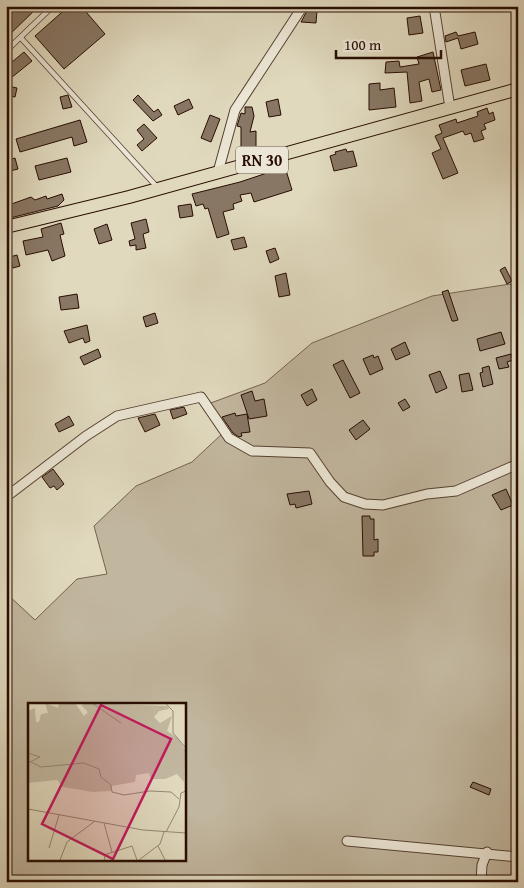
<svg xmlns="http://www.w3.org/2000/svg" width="524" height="888" font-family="'Gentium Book Plus',serif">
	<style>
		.green { fill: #c1b69e; stroke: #746250; fill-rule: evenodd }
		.building { fill: #887764; stroke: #280d02 }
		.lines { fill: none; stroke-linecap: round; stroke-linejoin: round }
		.service-casing { stroke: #564031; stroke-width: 6 }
		.minor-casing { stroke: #564031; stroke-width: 11 }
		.primary-casing { stroke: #280d02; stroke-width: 14 }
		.service { stroke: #ebe6d5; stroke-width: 4.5 }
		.minor { stroke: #ebe6d5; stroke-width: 9 }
		.primary { stroke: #e0d9be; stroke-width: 12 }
		.labels { text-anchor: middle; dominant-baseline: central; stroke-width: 4; stroke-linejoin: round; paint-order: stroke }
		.shield { fill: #ebe6d5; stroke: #624e41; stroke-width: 1 }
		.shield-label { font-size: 16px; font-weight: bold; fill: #280d02 }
		.inset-road { fill: none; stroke: #968773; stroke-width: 1 }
		.view { fill: #c2185b; fill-opacity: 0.15; stroke: #c2185b; stroke-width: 2.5 }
		.inset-edge { fill: none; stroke: #280d02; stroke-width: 2.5 }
	</style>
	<rect width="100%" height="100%" fill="#e0d9be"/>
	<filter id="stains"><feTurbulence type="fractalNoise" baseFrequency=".004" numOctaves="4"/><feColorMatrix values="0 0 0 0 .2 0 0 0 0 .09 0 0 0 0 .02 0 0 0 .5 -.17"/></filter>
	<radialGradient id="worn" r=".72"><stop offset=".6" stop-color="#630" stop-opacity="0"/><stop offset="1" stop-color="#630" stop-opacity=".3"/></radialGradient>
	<!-- green -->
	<path class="green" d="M510,284l8,3v595h-512v-289l29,27 42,-41 30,-5 -13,-48 42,-40 56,-24 32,-30 -16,-28 57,-21 47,-40 120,-47zM29,704h155v155h-155z"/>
	<!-- building -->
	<g class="building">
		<path d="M6,6h33l-33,32z"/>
		<path d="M69,6h12l24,28 -41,35 -29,-33z"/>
		<path d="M307,11h10l-1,12 -15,-1z"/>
		<path d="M420,16l3,17 -14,2 -2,-17z"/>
		<path d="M456,32l2,4 17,-4 3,12 -17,5 -3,-11 -12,4 -1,-6z"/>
		<path d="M24,52l8,9 -26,21v-15z"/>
		<path d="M433,52l8,38 -9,2 -3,-13 -10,3 3,19 -12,2 -3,-31 -22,1 1,-11 13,-1 1,6 19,-3 -2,-7z"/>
		<path d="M486,64l4,16 -25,6 -4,-16z"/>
		<path d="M380,83v7l14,-2 2,19 -27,3v-26z"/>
		<path d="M8,86l9,2 -2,9 -9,-2z"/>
		<path d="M68,95l4,12 -9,2 -3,-12z"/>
		<path d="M138,95l16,17 4,-3 4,6 -9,6 -20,-21z"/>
		<path d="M189,99l4,9 -15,7 -4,-9z"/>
		<path d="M278,99l3,16 -12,2 -3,-15z"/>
		<path d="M245,107h7l2,9 -4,16 6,-1v18h-15v-22l-4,-1 4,-13 4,1z"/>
		<path d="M487,108l2,6 4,-2 2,8 -11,4 2,5 -5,2 3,8 -10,3 -3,-9 -6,2 -2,-4 -20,7 15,35 -15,6 -11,-26 9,-4 -6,-13 7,-3 -3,-8 17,-6 1,4 21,-7 -1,-4z"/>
		<path d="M210,115l10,4 -9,23 -10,-4z"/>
		<path d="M80,120l7,22 -13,4 -2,-9 -52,15 -4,-13z"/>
		<path d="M144,124l13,14 -15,13 -5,-6 7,-6 -7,-9z"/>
		<path d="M346,149l1,3 6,-1 4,15 -23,5 -4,-15 6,-2 -1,-2z"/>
		<path d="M15,158l3,11 -12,3v-11z"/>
		<path d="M67,158l4,14 -32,8 -4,-14z"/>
		<path d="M285,167l7,23 -38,12 -3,-9 -11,2 2,6 -9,3 1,5 -11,3 6,22 -12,4 -9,-30 -3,1 -2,-5 -7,2 -4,-12 48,-12z"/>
		<path d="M62,194l2,6 -6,6 -52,13v-13l25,-9 4,3 11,-4 1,3z"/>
		<path d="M191,204l2,12 -13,2 -2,-12z"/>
		<path d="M146,219l3,13 -6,2 3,14 -10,2v-5l-6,1 -1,-5 6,-2 -4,-16z"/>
		<path d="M61,223l3,11 -4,1 5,21 -13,5 -4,-11 -22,5 -3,-14 20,-4 -2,-8z"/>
		<path d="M107,224l5,16 -13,4 -5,-15z"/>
		<path d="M244,237l3,10 -13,3 -3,-10z"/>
		<path d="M275,248l4,11 -9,4 -4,-12z"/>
		<path d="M17,255l3,11 -7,2 -1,-4 -6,1v-7z"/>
		<path d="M505,267l7,14 -5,3 -7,-14z"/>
		<path d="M286,273l4,22 -11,2 -4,-21z"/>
		<path d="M448,290l10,30 -4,1h-2l-10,-29z"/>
		<path d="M77,294l2,14 -18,2 -2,-13z"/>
		<path d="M155,313l3,10 -12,4 -3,-10z"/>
		<path d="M87,325l3,16 -5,2 -2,-5 -14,5 -5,-12z"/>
		<path d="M501,332l4,12 -25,7 -3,-12z"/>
		<path d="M405,342l5,12 -14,6 -5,-11z"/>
		<path d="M98,349l3,8 -17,8 -4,-8z"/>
		<path d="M511,354l2,6 -6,2 2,5 -10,2 -3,-11z"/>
		<path d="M373,355l1,3 4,-2 5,13 -13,6 -7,-16z"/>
		<path d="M343,360l17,33 -10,5 -17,-33z"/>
		<path d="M489,366l4,18 -10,3 -3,-14 3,-1 -1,-4z"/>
		<path d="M440,371l7,17 -11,5 -7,-18z"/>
		<path d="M469,373l4,17 -11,2 -3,-17z"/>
		<path d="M312,389l5,11 -10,6 -6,-11z"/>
		<path d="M252,391l3,10 9,-2 3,17 -18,3 -8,-24z"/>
		<path d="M405,399l5,8 -7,4 -5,-8z"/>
		<path d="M184,407l3,7 -14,5 -3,-9z"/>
		<path d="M235,413l1,3 11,-2 3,18 -9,1 1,3 -3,1 -6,-4 -11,-16z"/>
		<path d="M155,414l5,11 -15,7 -7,-14z"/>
		<path d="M69,416l5,9 -15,7 -4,-8z"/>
		<path d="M363,420l7,9 -14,11 -7,-10z"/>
		<path d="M53,469l11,15 -7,6 -3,-4 -4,2 -8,-11z"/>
		<path d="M506,489l7,16 -12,5 -9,-15z"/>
		<path d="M309,491l3,13 -16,4 -1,-4 -5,1 -3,-11z"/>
		<path d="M362,516h8v3h4v21l4,-1v13h-4v4h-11z"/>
		<path d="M473,782l18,7 -2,6 -19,-8z"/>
	</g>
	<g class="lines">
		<defs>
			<g id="service">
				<path d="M21,38l136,149"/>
				<path d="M6,51l47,-45"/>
			</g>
			<g id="minor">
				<path d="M434,6l16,102"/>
				<path d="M218,172l17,-62 68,-104"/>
				<path d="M6,497l80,-61 31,-20 84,-19 28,41 23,13 58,2 20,29 14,15 21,7 18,1 44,-11 29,-3 62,-27"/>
				<path d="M347,841l171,16"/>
				<path d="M481,882l1,-17 5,-13"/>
			</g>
			<path id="primary" d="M6,227l123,-30 389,-108"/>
		</defs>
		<!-- service casing -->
		<use href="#service" class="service-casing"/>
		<!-- minor casing -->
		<use href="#minor" class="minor-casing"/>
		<!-- primary casing -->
		<use href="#primary" class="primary-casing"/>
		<!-- service -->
		<use href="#service" class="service"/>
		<!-- minor -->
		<use href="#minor" class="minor"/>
		<!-- primary -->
		<use href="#primary" class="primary"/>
	</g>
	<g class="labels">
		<!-- shield labels -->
		<rect class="shield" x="236" y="146.5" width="52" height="27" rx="4"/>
		<g class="shield-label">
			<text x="262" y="160">RN 30</text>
		</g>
	</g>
	<!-- overview -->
	<g transform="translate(28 703)">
		<rect width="158" height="158" fill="#e0d9be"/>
		<path d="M17,0l13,5 1,-5h16l9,13 4,-4 -7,-7 5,-2 81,3 2,3 -10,2 -5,6 6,6 12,-7 -5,15 11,7 7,11 -1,33 -7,-8 -12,5h-14l-2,-6 -13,2 -1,7 -24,4v5l-18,1 -30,-5 -6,-7 -29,3v-72l7,-3 1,14h3l2,-8 7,-1z" fill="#c1b69e"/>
		<path class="inset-road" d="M64,0l29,20M137,0l8,8v22l13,15M0,50l12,4 -12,6M3,59l10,5 43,-4 15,6 2,8 10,8 1,7 12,3 26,-4 21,1 8,7M0,106l115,21 43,3M76,120l8,29M138,129l13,-25 2,-14 5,-2M130,143l7,14M21,145l10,-33M32,157l7,-18 28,-21M77,157l-1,-5 28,-9 5,14M111,157l21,-16 4,-12"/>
		<path class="view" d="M73,2l70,34 -58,120 -71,-35z"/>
		<rect width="158" height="158" class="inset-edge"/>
	</g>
	<!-- margin -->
	<rect width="524" height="888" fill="none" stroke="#e0d9be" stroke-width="25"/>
	<rect x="8" y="8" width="509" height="873" fill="none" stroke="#280d02" stroke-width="2.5"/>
	<rect x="12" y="12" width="499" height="863" fill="none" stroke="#280d02"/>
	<!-- scale -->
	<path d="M336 50v8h105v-8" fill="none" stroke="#280d02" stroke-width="2.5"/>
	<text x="344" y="50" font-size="15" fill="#280d02" stroke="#ebe6d5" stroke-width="4" paint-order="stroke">100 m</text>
	<rect width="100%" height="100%" filter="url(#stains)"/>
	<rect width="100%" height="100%" fill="url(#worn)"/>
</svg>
